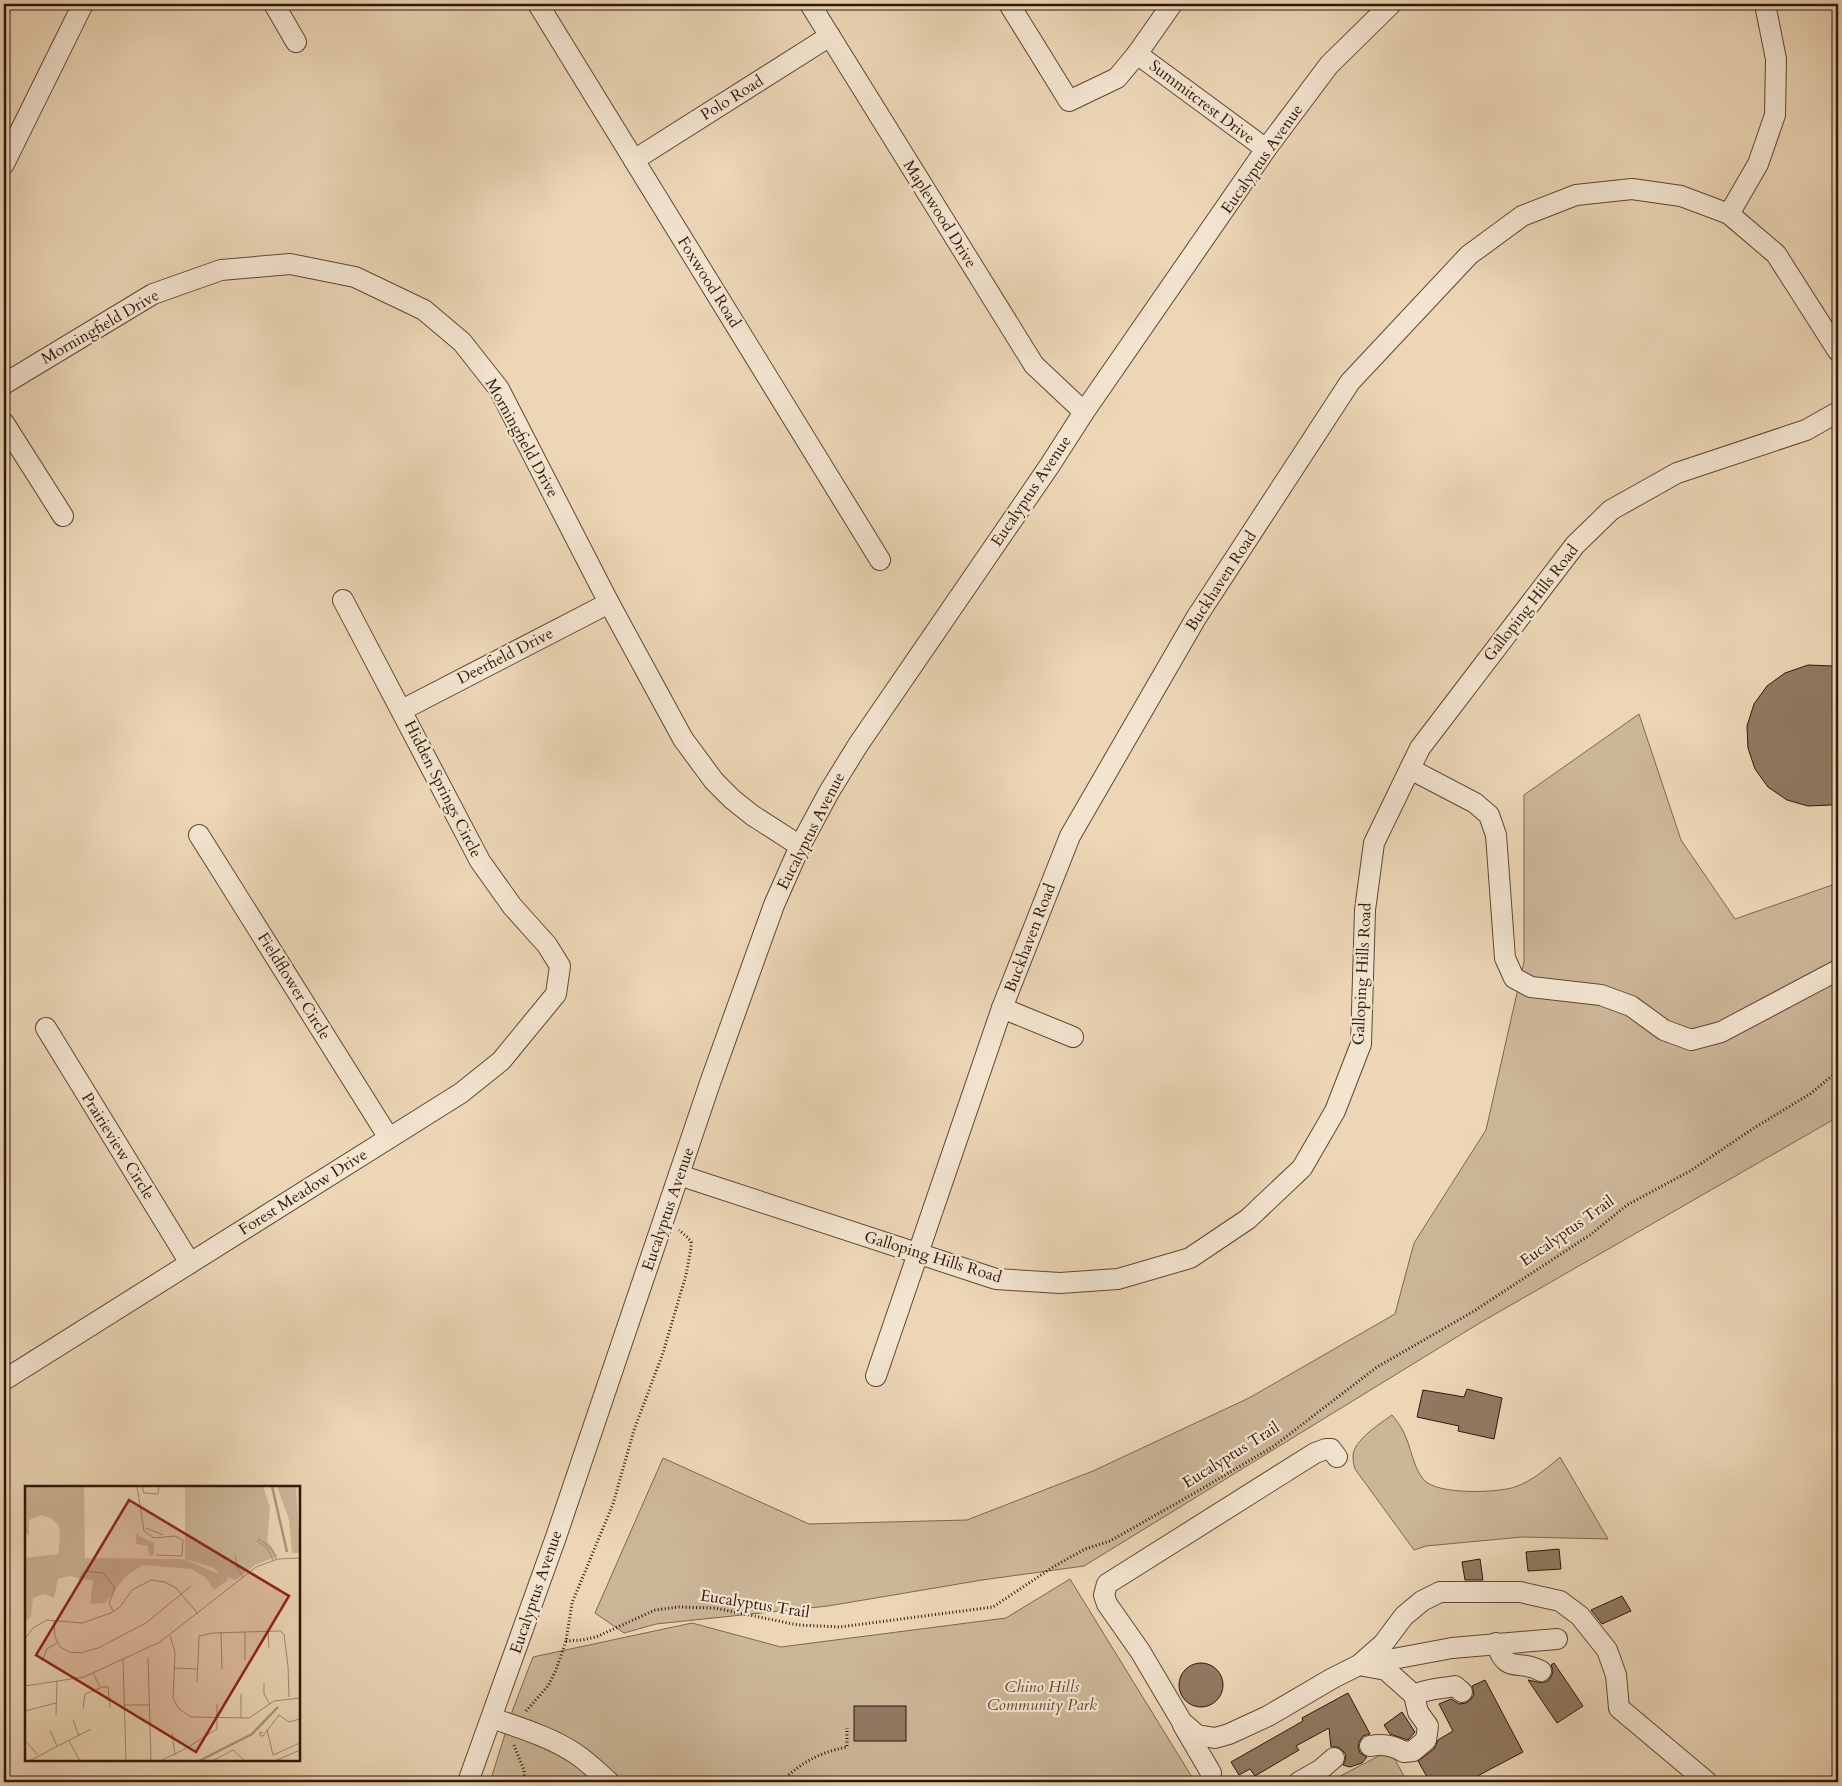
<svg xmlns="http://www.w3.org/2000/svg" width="1842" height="1786" font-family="Cardo,serif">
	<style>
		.green { fill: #ccb698; stroke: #7d6650 }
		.building { fill: #917a62; stroke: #2e1708 }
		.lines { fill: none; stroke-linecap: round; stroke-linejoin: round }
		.minor-casing { stroke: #5e4734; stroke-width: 22 }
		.path { stroke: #2e1708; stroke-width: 3; stroke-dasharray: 1 2.5; stroke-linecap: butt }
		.minor { stroke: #f3e4d0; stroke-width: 20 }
		.labels { text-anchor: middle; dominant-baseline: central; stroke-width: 4.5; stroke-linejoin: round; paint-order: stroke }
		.street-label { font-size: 16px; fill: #2e1708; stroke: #f3e4d0 }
		.park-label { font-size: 16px; font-style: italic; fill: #5d4733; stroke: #f3e4d0 }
		.inset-river { fill: none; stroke: #ab957b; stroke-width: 2.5 }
		.inset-road { fill: none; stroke: #a08a70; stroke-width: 1 }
		.view { fill: #8f2418; fill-opacity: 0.15; stroke: #8f2418; stroke-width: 2.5 }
		.inset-edge { fill: none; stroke: #2e1708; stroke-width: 2.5 }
	</style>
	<rect width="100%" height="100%" fill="#ecd6b6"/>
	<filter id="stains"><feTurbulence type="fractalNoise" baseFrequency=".004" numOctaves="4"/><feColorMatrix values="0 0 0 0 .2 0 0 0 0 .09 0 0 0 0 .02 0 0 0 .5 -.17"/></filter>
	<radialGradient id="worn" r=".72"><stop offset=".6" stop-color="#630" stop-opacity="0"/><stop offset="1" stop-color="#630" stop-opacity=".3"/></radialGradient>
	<!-- green -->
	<g class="green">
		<path d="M1639,714l42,126 54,79 103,-36v234l-360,207 -394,242 -102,14 -154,26 -172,18 -32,9 -29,-20 68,-155 146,66 158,-4 126,-49 156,-73 146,-84 19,-71 72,-113 38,-168v-167z"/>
		<path d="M1392,1415c4,5 8,10 11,16 9,17 9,35 21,49 13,15 73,13 91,7 17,-6 31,-18 45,-30l48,82 -86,-2 -96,9 -12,4 -59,-81c-1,-4 -2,-8 -2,-12 -1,-16 28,-34 39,-42z"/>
		<path d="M1070,1579l125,203h-705l23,-73 20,-52 159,-34 89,24 225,-29z"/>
		<path d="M1390,1750l17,32h-78z"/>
	</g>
	<!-- building -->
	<g class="building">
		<path d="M1808,665l25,1 5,2v134l-7,3 -23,1 -21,-6 -19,-13 -13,-18 -7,-21 -1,-22 7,-22 13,-18 18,-13z"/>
		<path d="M1467,1389l35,9 -8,41 -36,-8 1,-5 -42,-9 6,-27 41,7z"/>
		<path d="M1559,1549l2,20 -33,2 -2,-19z"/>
		<path d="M1480,1559l3,21h-18l-3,-18z"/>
		<path d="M1622,1596l9,15 -29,13 -11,-14z"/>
		<circle cx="1201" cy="1685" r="22"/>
		<path d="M1554,1663l29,43 -26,17 -29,-43 14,3 6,-2 4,-6 1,-5 -2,-5z"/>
		<path d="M1485,1680l38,72 -57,30h-36l-12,-21 16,-12 4,-9 15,-9 -14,-27 12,-5 8,5 7,-1 5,-4 3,-4 -2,-9z"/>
		<path d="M1348,1693l22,41 -7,2 -4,6 -1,5 2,6 7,4 -5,6 -12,4 -7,-2 2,-4 1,-6 -3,-4 -5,-4h-7l-2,-19 -33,18 3,4 -44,26 -5,-7 -11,6 -8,-13 72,-41 -1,-3z"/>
		<rect x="854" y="1706" width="52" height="35"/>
		<path d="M1402,1712l13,20 -7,8 -18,-6 -6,-9z"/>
	</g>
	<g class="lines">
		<defs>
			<g id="minor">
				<path d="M274,4l22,38"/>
				<path d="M538,4l342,556"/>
				<path d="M810,4l224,361 50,47"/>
				<path d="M1009,4l60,97 48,-23 20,-24 35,-50"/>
				<path d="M1137,54l129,95"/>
				<path d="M634,160l196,-124"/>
				<path d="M4,164l79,-160"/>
				<path d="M1729,214l29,-50 17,-49 1,-56 -11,-55"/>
				<path d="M4,384l149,-90 68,-24 69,-6 65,13 69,33 38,32 37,47 110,214 74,136 31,42 18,18 20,16 48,31"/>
				<path d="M4,423l59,93"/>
				<path d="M402,710l207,-107"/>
				<path d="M1410,769l65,34 14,12 7,20 9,123 9,20 17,9 70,8 30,11 33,24 27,10 30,-8 117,-62"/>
				<path d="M199,835l190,303"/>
				<path d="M1002,1008l71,29"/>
				<path d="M46,1028l144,235"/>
				<path d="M679,1175l317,104 64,4 58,-4 72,-21 58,-39 54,-51 33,-57 26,-67 4,-134 9,-67 46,-95 155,-203 36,-35 66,-37 129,-43 32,-18"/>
				<path d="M876,1376l126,-368 68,-172 126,-218 154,-236 119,-127 53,-39 54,-21 56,-6 49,7 48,18 47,40 62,97"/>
				<path d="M4,1380l457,-287 40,-32 55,-67 4,-28 -13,-21 -35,-39 -32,-45 -137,-261"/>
				<path d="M1337,1457l-6,-8h-5l-11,4 -208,131 -3,11 3,9 33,47 42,71 15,13 18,3 14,-4 39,-18 65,-38 26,-13 24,-21 21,-28 18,-15 18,-9h80l40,9 20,15 27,34 9,25 3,33 88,74"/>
				<path d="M1496,1643c11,33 22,15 45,28"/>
				<path d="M1361,1665l91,-17 105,-9"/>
				<path d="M1364,1666l22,4 28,25"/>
				<path d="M492,1718c28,10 59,19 84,36 12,8 22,18 33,28"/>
				<path d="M1183,1725l28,48"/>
				<path d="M1370,1746c13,-2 22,-1 34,6l9,-1 13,-11 2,-14 -10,-14 -4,-17c15,-7 25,-6 41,-9l7,6"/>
				<path d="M468,1782l88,-245 155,-457 63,-175 26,-59 29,-54 29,-47 192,-280 34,-53 182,-263 63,-84 62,-61"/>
				<path d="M1299,1782l21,-12 14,-12"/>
			</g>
		</defs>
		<!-- minor casing -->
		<use href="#minor" class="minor-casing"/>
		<!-- path -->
		<g class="path">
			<path d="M566,1641l16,-1 14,-3 59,-27 24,-3 36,1 83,17 42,2 153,-20 60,-40 32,-18 25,-8 95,-54 69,-41 103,-79 97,-56 116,-76 37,-30 63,-34 64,-43 56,-34 28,-23"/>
			<path d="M526,1711l22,-25 8,-16 10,-29 6,-38 41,-99 21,-74 29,-77 23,-78 5,-27v-6l-4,-5 -8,-7"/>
			<path d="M514,1745l10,25 1,12"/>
			<path d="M781,1782c21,-20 37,-29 66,-35v-19"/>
		</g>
		<!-- minor -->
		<use href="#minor" class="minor"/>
	</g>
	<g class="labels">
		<!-- street labels -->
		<g class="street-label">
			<text transform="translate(732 98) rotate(-32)">Polo Road</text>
			<text transform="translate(1202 102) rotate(37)">Summitcrest Drive</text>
			<text transform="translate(1262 159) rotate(-55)">Eucalyptus Avenue</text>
			<text transform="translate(940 214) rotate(58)">Maplewood Drive</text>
			<text transform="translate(709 282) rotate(58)">Foxwood Road</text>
			<text transform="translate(100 327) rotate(-30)">Morningfield Drive</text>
			<text transform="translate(522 438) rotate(61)">Morningfield Drive</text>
			<text transform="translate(1031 491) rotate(-56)">Eucalyptus Avenue</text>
			<text transform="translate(1221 581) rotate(-57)">Buckhaven Road</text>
			<text transform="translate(1531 603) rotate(-52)">Galloping Hills Road</text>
			<text transform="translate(505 656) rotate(-27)">Deerfield Drive</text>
			<text transform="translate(443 789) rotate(63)">Hidden Springs Circle</text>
			<text transform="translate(811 831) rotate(-63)">Eucalyptus Avenue</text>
			<text transform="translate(1030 938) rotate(-69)">Buckhaven Road</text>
			<text transform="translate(1362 974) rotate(-87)">Galloping Hills Road</text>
			<text transform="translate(294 986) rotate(58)">Fieldflower Circle</text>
			<text transform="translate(118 1146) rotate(58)">Prairieview Circle</text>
			<text transform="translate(303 1192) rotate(-32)">Forest Meadow Drive</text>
			<text transform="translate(668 1209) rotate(-71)">Eucalyptus Avenue</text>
			<text transform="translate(1567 1231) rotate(-35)">Eucalyptus Trail</text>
			<text transform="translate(933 1257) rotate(17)">Galloping Hills Road</text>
			<text transform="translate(1231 1455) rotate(-32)">Eucalyptus Trail</text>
			<text transform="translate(536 1592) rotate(-71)">Eucalyptus Avenue</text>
			<text transform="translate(755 1604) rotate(9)">Eucalyptus Trail</text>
		</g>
		<!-- park labels -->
		<g class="park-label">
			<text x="1042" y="1687">Chino Hills<tspan x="1042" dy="18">Community Park</tspan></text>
		</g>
	</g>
	<!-- overview -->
	<g transform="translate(25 1486)">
		<rect width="275" height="275" fill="#ecd6b6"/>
		<path d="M0,0h59l1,72 98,1 36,15 -5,-6 -29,-9v-73h78l7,22 -3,33 11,15 -23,9 -19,15 -9,-3 1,3 -14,10 -9,-13 -14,-8 -48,-4 -17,11 -21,27 -15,1 3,-23 -23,-5 -12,3 -4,19 -10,-4 -11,4 -2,18 -6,6v-64l33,-4 2,-17 -1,-11 -7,-7 -10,-4 -13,5v15l-4,-3zM252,0h19l4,67h-8l-3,-33zM111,48l18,9v12l-5,1 -1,-10 -12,-2z" fill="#ccb698"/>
		<path class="inset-river" d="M247,0l15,66M174,275l53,-27 26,-27"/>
		<path class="inset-road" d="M112,0l7,45 10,7 21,-2 8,4 -1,16 -26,-1M117,0l2,7 14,1 1,-8M274,0l1,29M121,42l17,7M210,69l2,12 6,10M248,74l-5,-11 -11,-8 2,-2 12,9 5,11M54,94l5,-9 19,2 12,15 -6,15 4,8M29,134l1,17 5,10 9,5 12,1 17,-5 48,-25 45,-37M196,146l1,37M220,146v28M243,146l1,16M145,150l5,16 -2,46 6,11 12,8 58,1 25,-17 26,-3M0,153l8,-11 14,-8 35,3 29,-10 9,-6 12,-17 19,-10 14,2 11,6 22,26M123,171l3,104M98,173l3,102M17,175l5,-12 10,-6M149,182l24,1M68,187l7,14M172,196l2,-46 14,-3 67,-2 4,3 4,32 1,31M239,197v11l6,10M0,200l59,-9 76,-35 96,-75 22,-8 22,-1M216,208v24M100,219h24M58,223l2,-15 18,-7h5l2,21M0,225l31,-8M31,229l1,-34M48,234l6,16M242,243l6,26 27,-12M25,244l7,16M147,247l3,22M238,247l-3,-1v4h3l16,-21 10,7 11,-3M44,255l11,20M2,257l11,12M4,275l62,-32M135,275l25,-12 32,-20v-25M187,275l21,-11 12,11M250,275l25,-11"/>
		<path class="view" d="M104,14l160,96 -93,156 -160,-97z"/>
		<rect width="275" height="275" class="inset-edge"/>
	</g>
	<!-- margin -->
	<rect width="1842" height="1786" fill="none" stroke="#ecd6b6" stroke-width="20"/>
	<rect x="5" y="5" width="1832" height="1776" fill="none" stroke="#2e1708" stroke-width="2.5"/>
	<rect x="10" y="10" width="1822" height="1766" fill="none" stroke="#2e1708"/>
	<rect width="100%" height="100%" filter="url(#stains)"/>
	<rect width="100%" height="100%" fill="url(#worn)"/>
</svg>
